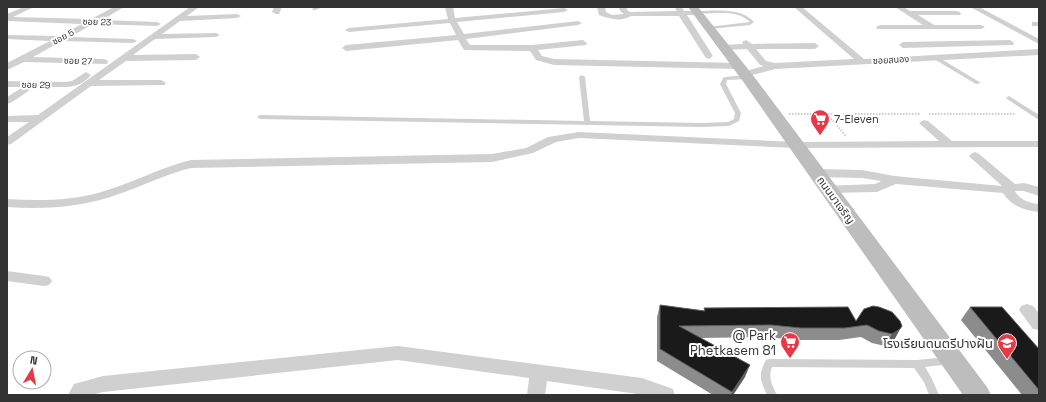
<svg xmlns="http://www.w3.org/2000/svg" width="1046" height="402" font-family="'Space Grotesk','Noto Sans Thai',sans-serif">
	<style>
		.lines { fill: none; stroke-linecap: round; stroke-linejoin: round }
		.path { stroke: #cdcdcd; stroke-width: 2; stroke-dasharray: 1.5 1.5; stroke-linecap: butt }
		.lane { fill: #d0d0d0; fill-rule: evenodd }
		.street { fill: #d0d0d0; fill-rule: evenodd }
		.secondary { fill: #bdbdbd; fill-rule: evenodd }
		.wall { fill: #8c8c8c }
		.shaded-wall { fill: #5f5f5f }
		.building { fill: #1a1a1a; stroke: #5f5f5f }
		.labels { text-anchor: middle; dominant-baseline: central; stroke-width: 4; stroke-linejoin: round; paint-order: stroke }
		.far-street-label { font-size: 9px; fill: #333; stroke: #fff }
		.poi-label { font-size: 11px; fill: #333; stroke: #fff; text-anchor: start }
		.street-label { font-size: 11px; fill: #333; stroke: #fff }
		.near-poi-label { font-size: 13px; fill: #333; stroke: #fff; text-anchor: end }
	</style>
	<rect width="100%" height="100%" fill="#fff"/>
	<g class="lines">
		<!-- path -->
		<g class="path">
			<path d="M789,114h131"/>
			<path d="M827,114l19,22"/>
			<path d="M929,114h86"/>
		</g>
		<!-- lane -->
		<g class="lane">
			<path d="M697,11c18,0 44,-4 57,11l-4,3 -40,4h-2v-2l42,-5c-14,-14 -37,-7 -54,-9l-1,-1z"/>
			<path d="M934,57h4l43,26 -5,1 -42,-25z"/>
			<path d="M582,75l3,2 5,44 112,2 26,-1 6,-3 1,-6 -15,-29 3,-6 2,-1 22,-2 3,2 -3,2 -20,1 -1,4 15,29 -2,8 -10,5 -27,1 -442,-8 -3,-2 3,-2 324,6 -5,-44z"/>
			<path d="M1009,96l30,19v5l-32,-21 -1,-1z"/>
			<path d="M948,357l3,1 2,3 -2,3 -26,3 6,10 8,18h-10l-5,-13 -10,-14 -142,-1c-4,11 0,18 5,28h-10c-7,-15 -9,-20 -1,-35l3,-1 148,1z"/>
		</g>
		<!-- street -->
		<g class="street">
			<path d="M24,7h10l-21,10 78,2 23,-12h10l-22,13 55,2 4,2 -4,2 -64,-2 -23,13 63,2 4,2 -4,2 -71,-2 -29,16 71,2 3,1 1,2 -1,2 -83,-2 -17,8v-7l43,-22 -43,-2v-4l52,1 23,-12 -75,-3v-7z"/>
			<path d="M190,7h9l-12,9 50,-2 4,2 -4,2 -57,3 -18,13 54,-1 4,2 -4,2 -61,2 -22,16 63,-1 4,3 -4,3 -70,1 -27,19h62l5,3 -2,2 -73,1 -80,58 -4,1v-8l22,-15h-22v-6l31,-1z"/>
			<path d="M274,7h8l-3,7h-3l-4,-2z"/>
			<path d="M312,7h8v1l-4,2h-3z"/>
			<path d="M445,7h8l2,11 109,-10 4,2 -4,2 -107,10 7,12 114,-13 4,2 -4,2 -112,14 4,6h62l51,-5 4,3 -1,2 -48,5 4,6 12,3 185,4 5,3 -5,3 -185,-4 -18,-5 -6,-9 -66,-1 -6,-10 -112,11 -4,-3 4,-3 110,-10 -6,-12 -101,9 -4,-2 4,-2 99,-9z"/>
			<path d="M597,7h8l1,5 6,3 12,-1 -4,-3 -1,-4h8v3l3,2 47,-1 -2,-2 3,-2h4l2,4h17v4h-14l26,41 -4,3 -3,-1 -27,-42h-48c-9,6 -22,3 -32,-1z"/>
			<path d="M794,7h8l62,52 175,-10v6l-264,14 -30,8 -3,-1 -2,-2 2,-2 22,-6 -4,-1 -13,-16 -23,1 -4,-3 1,-2 22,-1 -1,-2 4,-2 6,4 63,-1 4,3 -4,3h-59l10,12 9,2 79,-4z"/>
			<path d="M895,7h9l6,4h47l4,2 -1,2h-42l16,10h47l4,2 -4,2h-104l-1,-2 4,-2h43z"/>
			<path d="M970,7h9l60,32v5z"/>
			<rect x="1032" y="22" width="7" height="4"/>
			<path d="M1010,40l4,3 -1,2 -110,3 -4,-3 4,-3z"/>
			<path d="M86,72l5,3c-15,18 -34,10 -54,12 -10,2 -19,14 -30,17v-7l16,-10h-16v-6l59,1 6,-1z"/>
			<path d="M924,120l4,1 24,20h87v6l-243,1 -217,-10 -23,4 -23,11 -41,9 -301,6c-25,6 -48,18 -72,26 -36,13 -74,16 -112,13v-8c30,2 62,2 91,-6 32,-9 61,-25 93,-33l301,-6 34,-6 22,-11 31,-5 217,10 143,-1 -20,-18z"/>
			<path d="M975,152l4,2 36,30 9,-1 15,4v9l-15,-5h-9c5,9 15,12 24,13v8c-14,-1 -28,-6 -36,-19l-107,-9 -19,8 -49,1 -4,-1 -2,-3 2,-3 51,-2 6,-3 -19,-3 -45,-1 -4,-1 -2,-3 2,-3 4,-1 45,1 32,6 108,10 -31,-28 -2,-2 2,-2z"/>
			<path d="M7,271l37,5 5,1 3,4 -3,4 -5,1 -37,-5z"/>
			<path d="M1027,304l6,2 6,7v17l-6,-1 -14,-19 2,-4z"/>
			<path d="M398,346l244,32 31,11 2,6h-31l-97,-14 -2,14h-18l2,-17 -131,-18 -295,32 -11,3h-24l6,-11 29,-8z"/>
		</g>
		<!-- secondary -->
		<path class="secondary" d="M688,7h10l54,67 235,313 4,8h-28l-221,-315z"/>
	</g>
	<!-- wall -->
	<g class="wall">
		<path d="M660,305l44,6v-3l152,13 44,8 -7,13 -8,4 -13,-3 -11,-6 -22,3h-43l-30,-3 -65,1 44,39 -12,18h-20l-56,-34v-44z"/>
		<path d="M970,307l69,42v46h-17l-61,-75z"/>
	</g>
	<!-- shaded-wall -->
	<g class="shaded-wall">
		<path d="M900,329l-7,13 -8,4 7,-12z"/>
		<path d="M750,365l-5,12 -12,18h-2l1,-3z"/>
	</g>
	<!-- building -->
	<g class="building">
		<path d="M660,305l45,6 -1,-3 144,-1 8,14 8,-12 9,-3 6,1 13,5 8,9 2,5 -2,3 -8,5 -13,-3 -12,-6 -22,3h-44l-30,-3 -92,1 71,39 -18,27 -72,-43z"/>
		<path d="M970,307h32l37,42v41z"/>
	</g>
	<!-- icons -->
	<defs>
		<symbol id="supermarket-pin" viewBox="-11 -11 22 30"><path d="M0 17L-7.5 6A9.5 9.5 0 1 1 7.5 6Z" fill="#e63946" stroke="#fff"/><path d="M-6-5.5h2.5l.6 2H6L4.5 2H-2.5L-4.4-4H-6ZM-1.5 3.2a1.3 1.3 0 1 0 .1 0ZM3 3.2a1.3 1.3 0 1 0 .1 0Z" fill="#fff"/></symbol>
		<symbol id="school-pin" viewBox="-11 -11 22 30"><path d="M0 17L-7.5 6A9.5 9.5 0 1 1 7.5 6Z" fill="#e63946" stroke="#fff"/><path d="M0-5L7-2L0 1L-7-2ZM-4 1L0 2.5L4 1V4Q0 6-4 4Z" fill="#fff"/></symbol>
	</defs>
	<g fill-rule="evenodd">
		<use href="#supermarket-pin" x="809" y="108" width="22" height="30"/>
		<use href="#supermarket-pin" x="779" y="331" width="22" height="30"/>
		<use href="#school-pin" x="996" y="332" width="22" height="30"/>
	</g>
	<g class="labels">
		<!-- far-street labels -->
		<g class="far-street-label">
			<text transform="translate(97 22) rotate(2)">ซอย 23</text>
			<text transform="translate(63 37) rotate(-28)">ซอย 5</text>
			<text transform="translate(891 60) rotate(-3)">ซอยสนอง</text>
			<text transform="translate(78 61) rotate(2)">ซอย 27</text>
			<text transform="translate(36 85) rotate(1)">ซอย 29</text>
		</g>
		<!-- poi labels -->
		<g class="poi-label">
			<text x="834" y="119">7-Eleven</text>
		</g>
		<!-- street labels -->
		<g class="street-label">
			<text transform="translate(836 200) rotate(54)">ถนนมาเจริญ</text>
		</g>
		<!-- near-poi labels -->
		<g class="near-poi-label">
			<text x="776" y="335">@ Park<tspan x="776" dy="15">Phetkasem 81</tspan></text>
			<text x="993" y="343">โรงเรียนดนตรีปางฝัน</text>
		</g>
	</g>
	<!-- border -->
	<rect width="1046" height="402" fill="none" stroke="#333333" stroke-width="16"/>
	<!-- north arrow -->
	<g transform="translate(32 370) rotate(10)"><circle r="19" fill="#ffffff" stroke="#adadad"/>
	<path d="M0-3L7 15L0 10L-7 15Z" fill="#e63946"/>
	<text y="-6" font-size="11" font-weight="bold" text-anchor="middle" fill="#333333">N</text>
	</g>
</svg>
